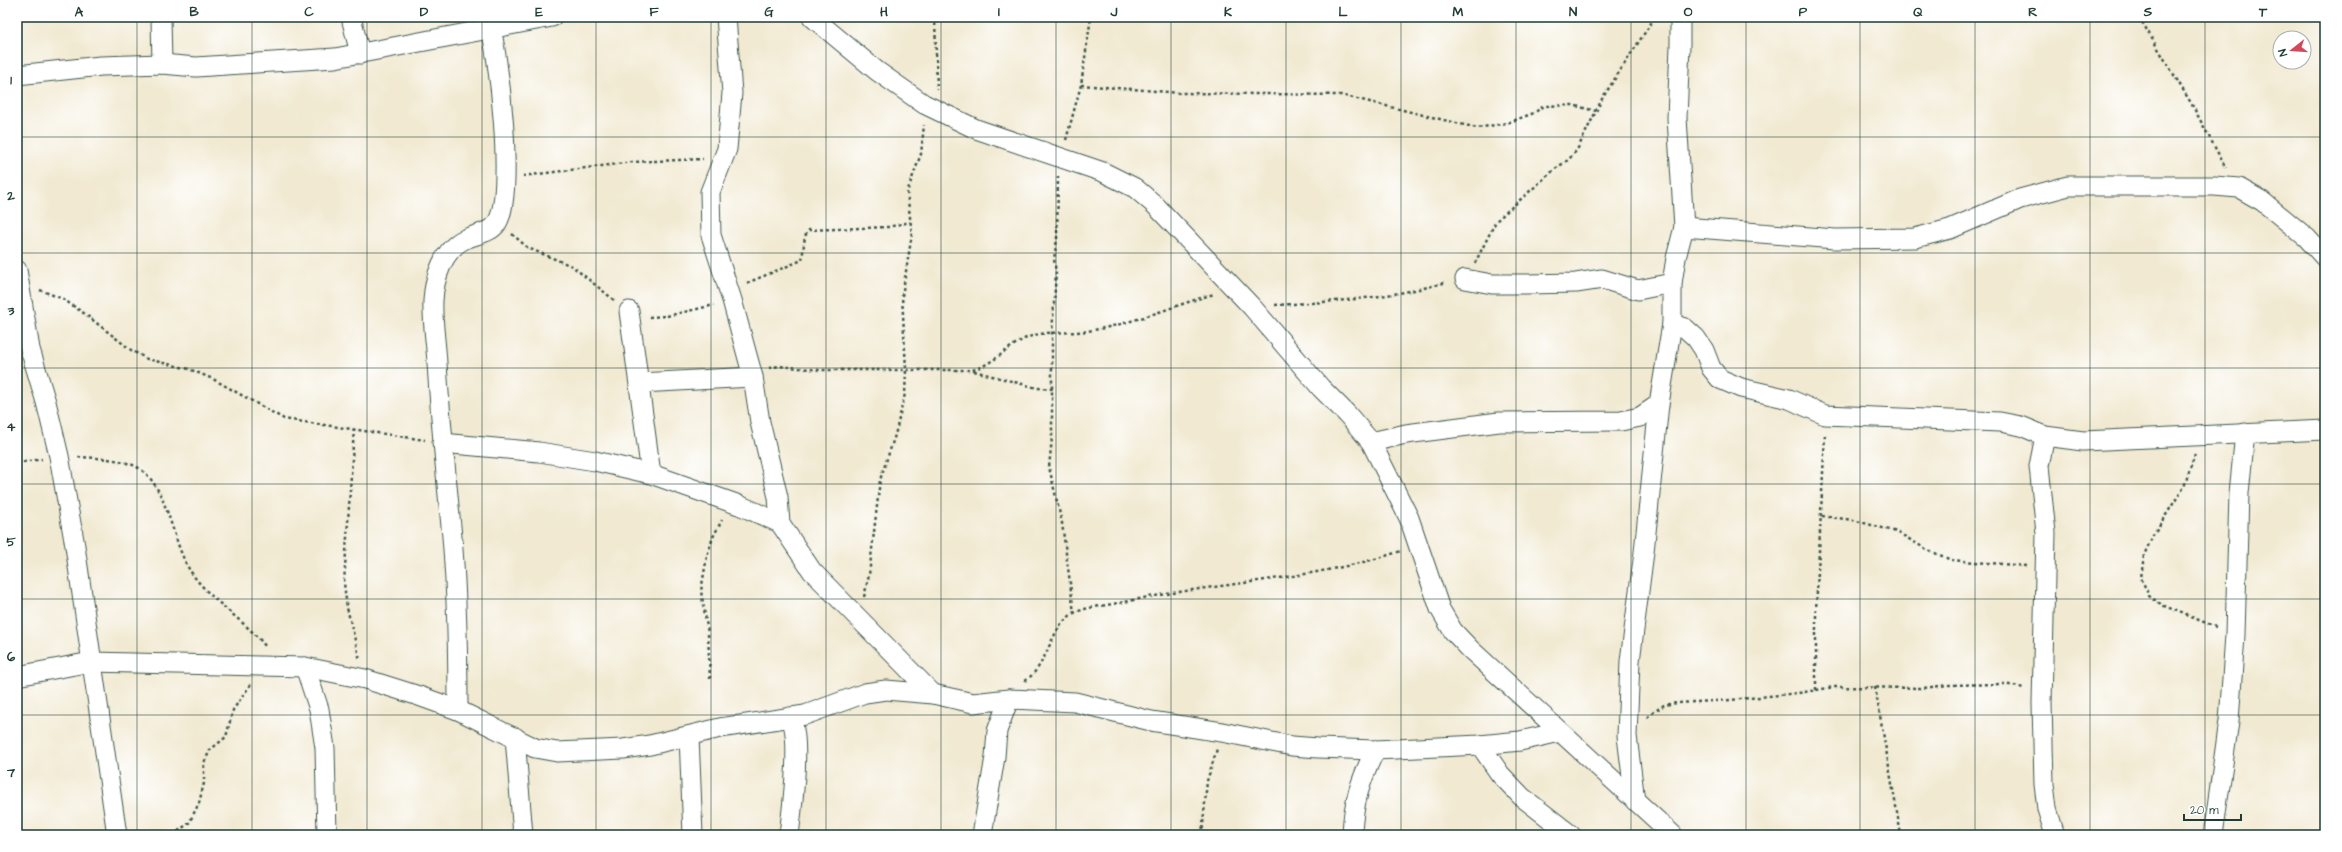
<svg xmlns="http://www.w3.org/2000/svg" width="2342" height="852" font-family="'Architects Daughter',sans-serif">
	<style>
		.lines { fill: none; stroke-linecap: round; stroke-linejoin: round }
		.street-casing { stroke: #3e574c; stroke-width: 21 }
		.path { stroke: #3e574c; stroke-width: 2.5; stroke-dasharray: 3 3; stroke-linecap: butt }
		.street { stroke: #fff; stroke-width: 19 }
		.grid { fill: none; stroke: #1f3d34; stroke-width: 1; stroke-opacity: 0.55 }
		.neatline { fill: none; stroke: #1f3d34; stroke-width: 1.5 }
		.grid-label { font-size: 13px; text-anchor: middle; font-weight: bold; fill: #1f3d34 }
	</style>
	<rect width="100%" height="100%" fill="#fff"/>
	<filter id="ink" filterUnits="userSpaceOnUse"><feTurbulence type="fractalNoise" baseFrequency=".025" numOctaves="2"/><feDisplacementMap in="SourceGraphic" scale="8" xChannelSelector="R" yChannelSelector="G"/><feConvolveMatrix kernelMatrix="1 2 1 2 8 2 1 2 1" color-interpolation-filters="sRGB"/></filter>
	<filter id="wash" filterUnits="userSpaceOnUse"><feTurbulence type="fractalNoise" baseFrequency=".012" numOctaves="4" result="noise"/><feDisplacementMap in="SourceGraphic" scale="16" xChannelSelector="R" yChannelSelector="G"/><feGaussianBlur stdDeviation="0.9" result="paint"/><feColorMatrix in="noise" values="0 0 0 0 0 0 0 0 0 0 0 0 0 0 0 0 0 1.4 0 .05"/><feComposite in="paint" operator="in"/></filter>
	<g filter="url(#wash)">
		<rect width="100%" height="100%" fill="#f1e9d1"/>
	</g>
	<g filter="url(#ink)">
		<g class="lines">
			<defs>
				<g id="street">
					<path d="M161,17l1,47"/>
					<path d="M351,17l9,37"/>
					<path d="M726,17l6,76 -5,56 -17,43 1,43 21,65 21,77 7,45 18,75 2,26 32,48 121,123"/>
					<path d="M812,17l65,54 47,33 52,25 127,43 32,16 20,17 97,102 69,81 26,26 24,28 38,76 31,91 13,22 17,18 203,186"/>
					<path d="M17,75l84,-9 61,-2 34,3 139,-9 217,-41"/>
					<path d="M1684,227l151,12 80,-1 35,-9 70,-30 48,-13h146l25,2 23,13 45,37 18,20"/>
					<path d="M17,270l13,79 16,53 13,54 16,90 42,289"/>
					<path d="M1465,279l27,5h35l49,-1 26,-4 36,11 34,-7"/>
					<path d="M629,311l22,163"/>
					<path d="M1672,324l13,4 11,10 8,12 7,18 9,11 21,9 48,11 36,16 175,7 21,4 24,10 38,5 242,-11"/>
					<path d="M640,383l113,-6"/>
					<path d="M2045,436l-6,30 7,67 -4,170 2,81 3,25 8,26"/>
					<path d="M1371,442l35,-8 93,-12 122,-1 19,-4 19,-13"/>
					<path d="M442,443l97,9 56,9 56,13 88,31 41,18"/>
					<path d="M305,667l14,42 6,39 2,87"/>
					<path d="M17,676l74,-14 214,5 60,12 54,17 39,14 77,38 22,4 66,-3 27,-4 70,-17 85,-13 60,-22 21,-3 47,4 40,9 36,-4 66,3 76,19 71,11 70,14 26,2 57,2 105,-5 40,-4 40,-9"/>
					<path d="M458,710c0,-65 -1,-129 -8,-194 -5,-51 -10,-102 -13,-153 -1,-20 -5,-42 -4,-62 1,-22 10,-52 32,-62 11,-5 26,-6 32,-16 18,-28 2,-172 -9,-206"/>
					<path d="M689,736l4,99"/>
					<path d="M515,737l8,98"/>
					<path d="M1480,745l20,29 22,23 49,38"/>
					<path d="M1635,801l-8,-65 3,-75 14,-109 15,-148 13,-80v-41l4,-25 8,-31 -7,-109 3,-72v-29"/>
					<path d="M789,835c3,-25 13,-99 1,-118"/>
					<path d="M982,835l13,-78 2,-26 12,-32"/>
					<path d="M1352,835c1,-34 9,-55 23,-85"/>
					<path d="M2213,835l16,-114 6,-86 4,-142 6,-60"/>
				</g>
			</defs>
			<!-- street casing -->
			<use href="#street" class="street-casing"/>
			<!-- path -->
			<g class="path">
				<path d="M935,17l2,73"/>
				<path d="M2139,17l52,86 35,65"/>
				<path d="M1081,85l99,8 161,2 136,33 30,-5 27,-10 10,-7 28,-1 24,6"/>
				<path d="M1066,140l15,-55 10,-68"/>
				<path d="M523,176l110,-14 70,-3"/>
				<path d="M1058,176l-1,63 -3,20 2,13 -4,62v104l-3,29 13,56 12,90"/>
				<path d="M512,234l16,14 44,18 42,34"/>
				<path d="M1475,263l21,-42 59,-52 13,-9 9,-10 26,-53 52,-80"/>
				<path d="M747,283l55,-23 3,-24 4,-6 79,-3 22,-5"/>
				<path d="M40,290l23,9 22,15 46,36 16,9 42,10 24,10 71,40 141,21"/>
				<path d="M1275,305c58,-3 116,-7 172,-23"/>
				<path d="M649,317l18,-1 47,-11"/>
				<path d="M769,368l10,-2 41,4h152c23,-6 36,-25 57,-33 18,-7 40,-3 58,-6 43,-6 85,-25 127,-37"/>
				<path d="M974,371l63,17 16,1"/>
				<path d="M354,429l-10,154 3,25 13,52"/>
				<path d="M2195,454l-11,33 -31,48 -9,20 -3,23 8,18 13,9 54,22"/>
				<path d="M78,457c18,1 35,1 52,7 38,12 40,77 61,108 20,30 53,47 75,75"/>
				<path d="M17,463l25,-4"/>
				<path d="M1822,516l31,4 44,12 29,17 25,11 75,6"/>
				<path d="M864,597l5,-22 11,-95 15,-45 10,-41 1,-25 -4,-73 10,-62 -5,-42 14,-38 3,-29"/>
				<path d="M710,679l-2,-46 -7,-42 6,-35 6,-19 9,-17"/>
				<path d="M1025,681c24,-17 23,-49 46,-66 10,-8 40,-10 53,-13 92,-20 188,-21 277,-51"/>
				<path d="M1875,687l26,148"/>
				<path d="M1816,690v-80l9,-176"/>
				<path d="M1647,717l17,-12 13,-2 54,-3 67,-7 36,-6 90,1 23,-3 57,-1 20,4"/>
				<path d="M173,835l16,-12 10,-20 5,-20v-20l6,-13 16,-13 7,-27 18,-26"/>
				<path d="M1202,835l5,-54 10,-32"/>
			</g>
			<!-- street -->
			<use href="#street" class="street"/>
		</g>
	</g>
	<!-- grid -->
	<path class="grid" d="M137,17v818M252,17v818M367,17v818M482,17v818M596,17v818M711,17v818M826,17v818M941,17v818M1056,17v818M1171,17v818M1286,17v818M1401,17v818M1516,17v818M1631,17v818M1746,17v818M1860,17v818M1975,17v818M2090,17v818M2205,17v818M17,137h2308M17,253h2308M17,368h2308M17,484h2308M17,599h2308M17,715h2308"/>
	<!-- margin -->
	<rect width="2342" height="852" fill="none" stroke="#fff" stroke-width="44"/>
	<!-- north arrow -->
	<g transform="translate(2292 50) rotate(253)"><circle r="19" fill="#ffffff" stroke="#a5b1ae"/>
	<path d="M0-3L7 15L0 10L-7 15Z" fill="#d1495b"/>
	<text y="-6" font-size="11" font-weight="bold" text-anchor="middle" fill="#1f3d34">N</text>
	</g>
	<!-- scale -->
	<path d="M2184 814v6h57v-6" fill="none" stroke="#1f3d34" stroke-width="2"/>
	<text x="2190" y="814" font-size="12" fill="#1f3d34" stroke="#ffffff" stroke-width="3" paint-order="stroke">20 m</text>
	<rect x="22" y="22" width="2298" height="808" class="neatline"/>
	<g class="grid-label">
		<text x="79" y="16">A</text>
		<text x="194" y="16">B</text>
		<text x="309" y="16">C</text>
		<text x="424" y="16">D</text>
		<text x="539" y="16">E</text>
		<text x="654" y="16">F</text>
		<text x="769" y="16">G</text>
		<text x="884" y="16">H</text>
		<text x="999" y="16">I</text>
		<text x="1114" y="16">J</text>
		<text x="1228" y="16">K</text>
		<text x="1343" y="16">L</text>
		<text x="1458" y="16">M</text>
		<text x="1573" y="16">N</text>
		<text x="1688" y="16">O</text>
		<text x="1803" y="16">P</text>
		<text x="1918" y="16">Q</text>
		<text x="2033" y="16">R</text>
		<text x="2148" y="16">S</text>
		<text x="2263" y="16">T</text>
		<text x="11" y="84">1</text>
		<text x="11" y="200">2</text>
		<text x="11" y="315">3</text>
		<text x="11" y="431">4</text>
		<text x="11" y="546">5</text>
		<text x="11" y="661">6</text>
		<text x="11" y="777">7</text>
	</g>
</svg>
